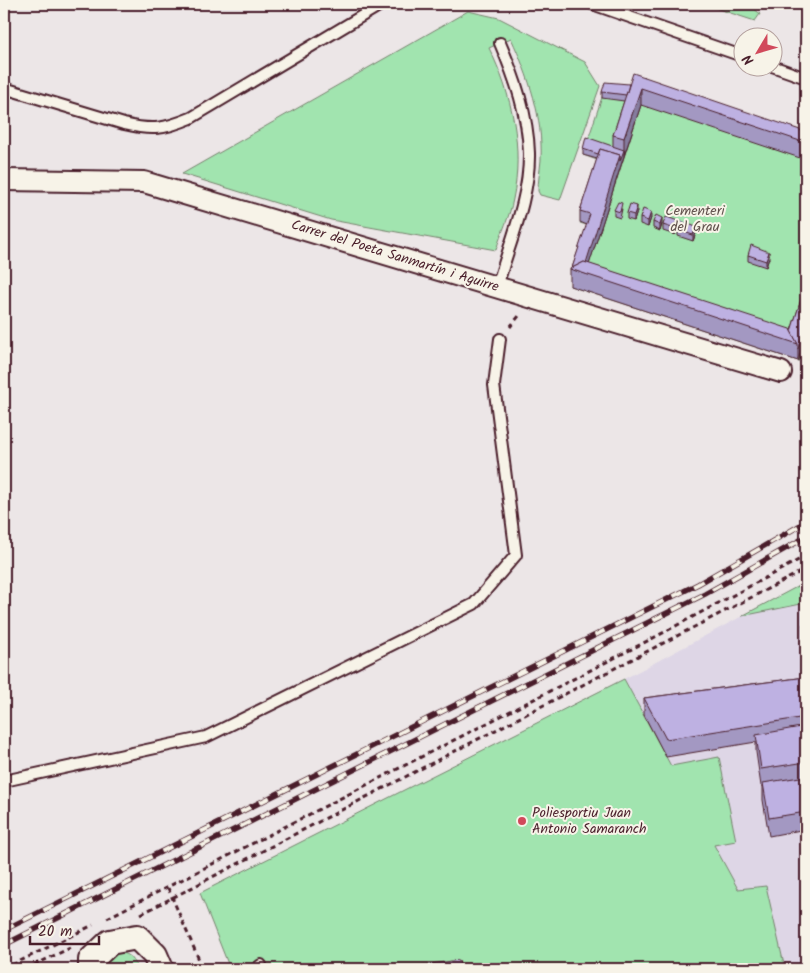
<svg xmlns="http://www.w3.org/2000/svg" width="810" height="973" font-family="Kalam,sans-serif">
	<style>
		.built { fill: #ded6e6 }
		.green { fill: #a1e4af; stroke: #76826d }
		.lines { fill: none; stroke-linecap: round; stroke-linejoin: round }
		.service-casing { stroke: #4a1f2b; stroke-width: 14 }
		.minor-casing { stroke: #4a1f2b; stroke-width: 24 }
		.tertiary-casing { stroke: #4a1f2b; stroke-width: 28 }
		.path { stroke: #4a1f2b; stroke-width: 3; stroke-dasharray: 5 4; stroke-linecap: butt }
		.service { stroke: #f7f3e8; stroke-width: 10 }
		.minor { stroke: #f7f3e8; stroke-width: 20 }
		.tertiary { stroke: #f7f3e8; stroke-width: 24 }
		.rail-casing { stroke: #4a1f2b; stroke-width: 5.5 }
		.rail { stroke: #f7f3e8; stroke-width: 4; stroke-dasharray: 11; stroke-linecap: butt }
		.wall { fill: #a398c2; stroke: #4a1f2b }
		.shaded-wall { fill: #857c9e; stroke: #4a1f2b }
		.building { fill: #beb1e2; stroke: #4a1f2b }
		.poi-dot { fill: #d1495b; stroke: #f7f3e8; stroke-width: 2 }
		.labels { text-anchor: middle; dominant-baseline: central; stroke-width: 4; stroke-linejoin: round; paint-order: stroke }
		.park-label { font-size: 14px; fill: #60504c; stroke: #f7f3e8 }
		.street-label { font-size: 14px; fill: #4a1f2b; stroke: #f7f3e8 }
		.poi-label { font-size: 14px; fill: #4a1f2b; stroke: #f7f3e8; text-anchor: start }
	</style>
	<rect width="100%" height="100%" fill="#ece6e7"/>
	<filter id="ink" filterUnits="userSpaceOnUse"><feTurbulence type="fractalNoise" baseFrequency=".02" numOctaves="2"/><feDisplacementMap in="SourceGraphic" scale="10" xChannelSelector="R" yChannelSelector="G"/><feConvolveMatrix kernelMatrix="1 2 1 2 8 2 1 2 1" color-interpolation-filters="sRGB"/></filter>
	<g filter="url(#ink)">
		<!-- built -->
		<path class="built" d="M806,582v387h-25l-157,-290z"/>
		<!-- green -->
		<g class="green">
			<path d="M703,4h46l11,10 -5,7z"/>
			<path d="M468,11l31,7 86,44 15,24 -40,114 -20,-5 -2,-4c0,-10 2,-20 3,-31 2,-43 -12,-83 -30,-122l-22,10c23,46 35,100 24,151 -3,17 -12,34 -17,51l-165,-30 -149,-46z"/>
			<path d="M605,88l201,60v212l-8,1 -228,-75 20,-60 -10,-3 20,-62 -17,-6z"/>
			<path d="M806,582v21l-64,13z"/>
			<path d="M624,679l47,87 48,-9 17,84 -22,4 24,44 28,-3 19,83h-555l-30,-76z"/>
			<path d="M112,952c15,0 20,3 26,17h-34l1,-8z"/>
		</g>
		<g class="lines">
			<defs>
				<g id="service">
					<path d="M592,4l150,52"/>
					<path d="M803,4l3,3"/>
					<path d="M772,66l34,12"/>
					<path d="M4,88l120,36c29,7 40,5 67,-6l191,-114"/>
					<path d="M497,287c12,-43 33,-89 32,-134 -1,-38 -14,-75 -29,-110"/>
					<path d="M4,781l202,-44 268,-133 42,-49 -22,-170 6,-46"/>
					<path d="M256,969l5,-4"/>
				</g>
				<path id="minor" d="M4,180l140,2 637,190"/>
				<path id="tertiary" d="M91,969v-9l19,-18 27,-5 18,18 6,14"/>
			</defs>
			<!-- service casing -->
			<use href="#service" class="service-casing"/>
			<!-- minor casing -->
			<use href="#minor" class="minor-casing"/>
			<!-- tertiary casing -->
			<use href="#tertiary" class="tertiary-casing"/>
			<!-- path -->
			<g class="path">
				<path d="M510,327l9,-11"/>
				<path d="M168,888l35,81"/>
				<path d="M141,914l665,-345"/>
				<path d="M107,918l552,-283 147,-79"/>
				<path d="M4,969l89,-44"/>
				<path d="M26,969l44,-21"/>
			</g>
			<!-- service -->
			<use href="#service" class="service"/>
			<!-- minor -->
			<use href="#minor" class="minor"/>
			<!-- tertiary -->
			<use href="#tertiary" class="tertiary"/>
			<defs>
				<g id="rail">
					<path d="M4,930l694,-346 108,-62"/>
					<path d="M4,945l701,-351 101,-57"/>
				</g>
			</defs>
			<!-- rail casing -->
			<use href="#rail" class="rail-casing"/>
			<!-- rail -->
			<use href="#rail" class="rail"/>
		</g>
		<!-- wall -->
		<g class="wall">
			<path d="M629,84l177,48v28l-165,-55 -52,159 202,67 15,-47 -8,77 -228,-75v-17l2,-1 15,-43 -7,-3v-11l17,-52 -14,-4v-6l30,-3v-11l11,-34 -22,-3v-6z"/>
			<path d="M622,209l-2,9 -6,-2v-6z"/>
			<path d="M637,212l-3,9 -7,-2v-6z"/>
			<path d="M640,218h11l-3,9 -8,-3z"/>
			<path d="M653,222l9,2 -2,7 -7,-3z"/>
			<path d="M663,225l15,2 -3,8 -12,-4z"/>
			<path d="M678,230l18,3 -3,8 -15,-5z"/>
			<path d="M748,255l21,3 -3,9 -18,-6z"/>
			<path d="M803,624h3v36l-3,-18z"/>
			<path d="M806,677v152l-37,7 -6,-36v-14h-2l-5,-34v-10l-90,15 -22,-42v-17z"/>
		</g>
		<!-- shaded-wall -->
		<g class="shaded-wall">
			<path d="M641,88v17l-17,51v-18z"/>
			<path d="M624,150v6l-38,118 -9,-3 43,-116z"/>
			<path d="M637,206v6l-3,9v-6z"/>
			<path d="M651,212v6l-3,9v-6z"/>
			<path d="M662,218v6l-2,7v-6z"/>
			<path d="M678,221v6l-3,8v-6z"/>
			<path d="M696,227v6l-3,8v-6z"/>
			<path d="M769,252v6l-3,9v-6z"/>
			<path d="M806,324v12l-8,25v-12z"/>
		</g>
		<!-- building -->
		<g class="building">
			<path d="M633,73l173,59v11l-165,-55 -17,50 -11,-3z"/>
			<path d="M605,82l24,2 -3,11 -24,-3z"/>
			<path d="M586,137l38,13 -4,11v-6l-20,-6 -2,5 -15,-5z"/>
			<path d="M600,149l20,6 -34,108 -2,-1 -12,6 18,-54 -10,-3z"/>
			<path d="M618,202l4,1 -2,9 -6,-2z"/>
			<path d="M630,204l7,2 -3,9 -7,-2z"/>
			<path d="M643,209l8,3 -3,9 -8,-3z"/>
			<path d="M656,215l6,3 -2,7 -7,-3z"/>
			<path d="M667,217l11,4 -3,8 -12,-4 2,-7z"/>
			<path d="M681,221l15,6 -3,8 -15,-5z"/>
			<path d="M751,245l18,7 -3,9 -18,-6z"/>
			<path d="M584,262l206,67 8,15 -228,-75z"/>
			<path d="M806,284v40l-8,25v-5l-7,-13z"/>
			<path d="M803,624h3v19z"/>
			<path d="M806,677v40l-140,22 -22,-41z"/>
			<path d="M806,726v36l-45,7 -5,-34z"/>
			<path d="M806,776v36l-37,6 -6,-35z"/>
			<path d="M459,960l2,9h-65z"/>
		</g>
	</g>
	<!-- markers -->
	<circle class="poi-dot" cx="522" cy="821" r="5"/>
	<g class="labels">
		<!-- park labels -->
		<g class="park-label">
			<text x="695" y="211">Cementeri<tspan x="695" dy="16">del Grau</tspan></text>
		</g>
		<!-- street labels -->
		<g class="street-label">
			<text transform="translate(395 256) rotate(17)">Carrer del Poeta Sanmartín i Aguirre</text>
		</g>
		<!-- poi labels -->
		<g class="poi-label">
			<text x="532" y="813">Poliesportiu Juan<tspan x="532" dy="16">Antonio Samaranch</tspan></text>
		</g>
	</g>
	<!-- margin -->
	<rect width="810" height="973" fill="none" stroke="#f7f3e8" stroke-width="20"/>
	<rect x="10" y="10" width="790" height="953" fill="none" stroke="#4a1f2b" stroke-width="2" filter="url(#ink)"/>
	<!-- north arrow -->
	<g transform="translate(758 52) rotate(232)"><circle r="24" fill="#f7f3e8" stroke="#b29e9c"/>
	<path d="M0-4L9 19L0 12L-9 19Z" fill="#d1495b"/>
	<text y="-8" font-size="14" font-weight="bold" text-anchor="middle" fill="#4a1f2b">N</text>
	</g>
	<!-- scale -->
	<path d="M30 936v8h69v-8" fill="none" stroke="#4a1f2b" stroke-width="2.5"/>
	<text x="38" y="936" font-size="15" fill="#4a1f2b" stroke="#f7f3e8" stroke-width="4" paint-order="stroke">20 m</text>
</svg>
